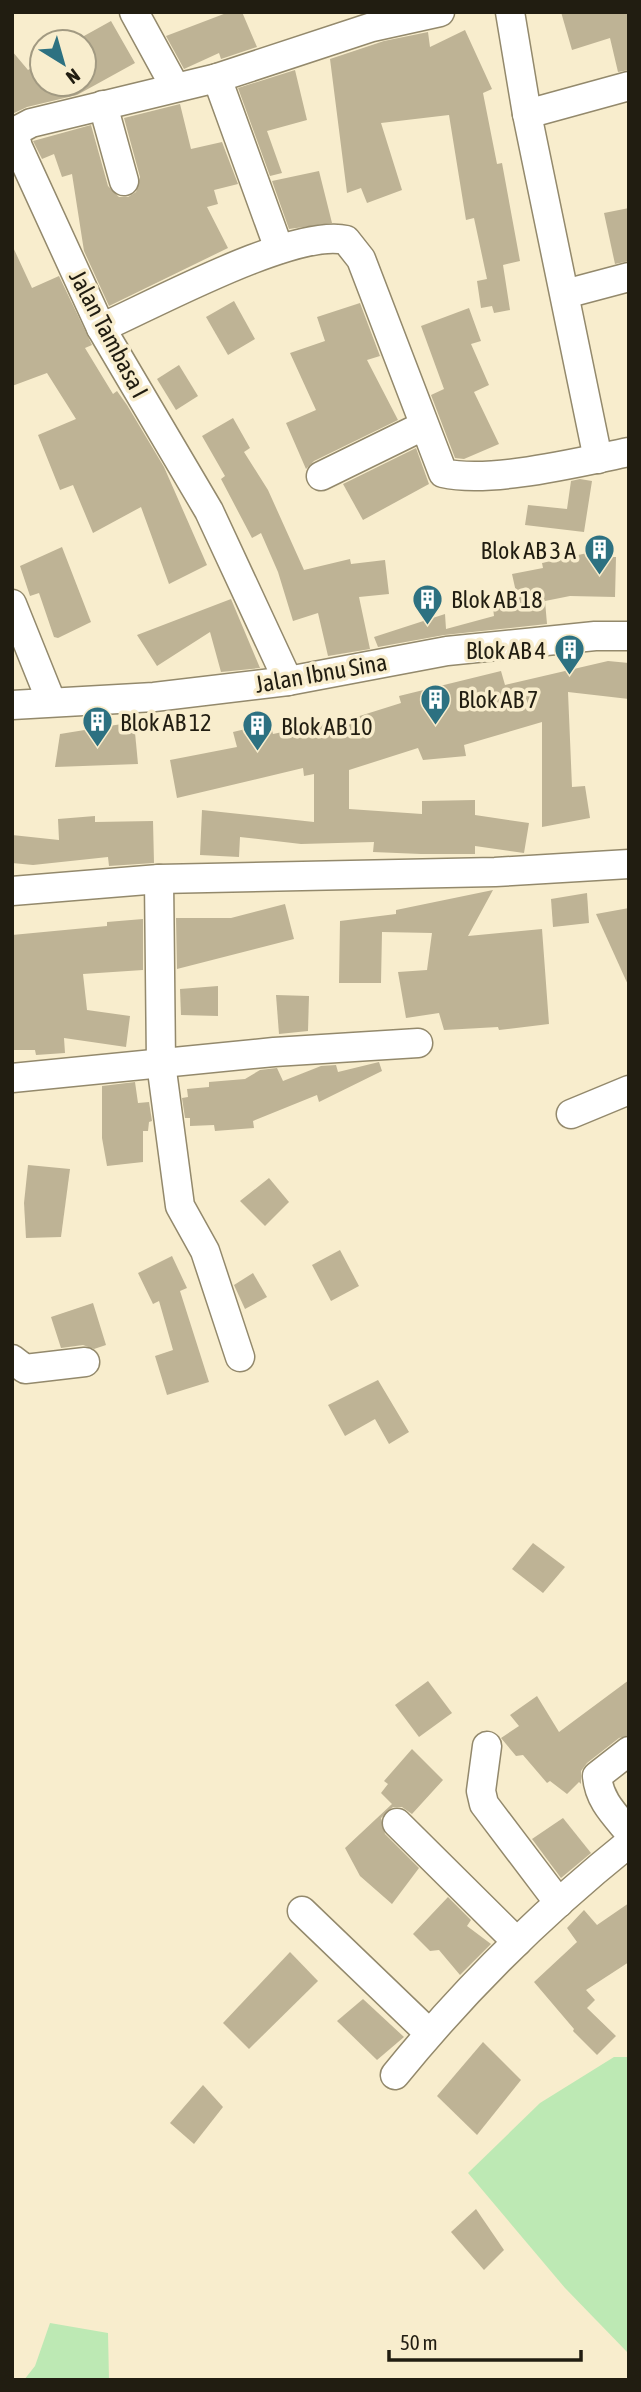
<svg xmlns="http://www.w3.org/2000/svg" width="641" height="2392" font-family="'Asap Condensed',sans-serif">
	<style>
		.green { fill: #bde9b4 }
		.building { fill: #beb395 }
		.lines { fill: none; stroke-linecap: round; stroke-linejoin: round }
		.street-casing { stroke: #93896c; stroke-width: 31 }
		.street { stroke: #fff; stroke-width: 28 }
		.labels { text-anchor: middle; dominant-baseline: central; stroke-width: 7; stroke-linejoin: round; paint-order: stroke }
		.street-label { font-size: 24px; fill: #211d11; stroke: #f8edcd }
		.poi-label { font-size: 24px; fill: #211d11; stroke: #f8edcd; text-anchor: start }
	</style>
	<rect width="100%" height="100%" fill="#f8edcd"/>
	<!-- green -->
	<g class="green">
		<path d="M614,2057h15v297l-64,-66 -97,-115 72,-70z"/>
		<path d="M50,2323l58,10 1,47h-85l11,-14z"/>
	</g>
	<!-- building -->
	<g class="building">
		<path d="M229,12h13l15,35 -36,12 -2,-6 -35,16 -18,-33z"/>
		<path d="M561,12h68v58l-11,2 -8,-34 -38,12z"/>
		<path d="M111,21l24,42 -58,32 -50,12 -15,7v-63l16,19 14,-8v22h42v-48z"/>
		<path d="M465,30l27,59 -9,4 14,71 5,-1 18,98 -17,4 7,45 -16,3 -2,-7 -11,2 -4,-27 10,-2 -13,-61 -8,2 -17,-105 -68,8 21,67 -35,13 -6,-15 -14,5 -17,-134 54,-18 44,-9 2,15z"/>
		<path d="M295,70l12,50 -40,11 15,42 -12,3 -32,-88z"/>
		<path d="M180,104l11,45 31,-7 16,42 -24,6 4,14 -11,3 21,41 -119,58 -25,-55 -12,-77 -10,3 -8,-23 -12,5 -9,-18 58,-16 17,61 11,11h9l8,-5 4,-15 -16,-59z"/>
		<path d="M319,171l13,52 -43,6 -17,-48z"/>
		<path d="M629,208v53l-14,3 -11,-51z"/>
		<path d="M12,245l20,43 27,-12 33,69 -7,3 28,46 4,-3 10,14 37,62 43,98 -38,19 -28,-77 -48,26 -20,-48 -13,5 -22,-55 38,-16 -29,-46 -35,13z"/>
		<path d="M234,301l21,38 -27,16 -22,-38z"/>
		<path d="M360,303l20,53 -13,4 31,60 -84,41 -8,8 -20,-46 30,-13 -26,-57 35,-12 -8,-24z"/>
		<path d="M469,308l12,33 -10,3 18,41 -15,7 25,52 -35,15 -9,-1 -24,-63 13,-6 -23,-63z"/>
		<path d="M179,365l19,31 -22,14 -19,-31z"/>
		<path d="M233,418l17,30 -6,4 24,38 36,80 46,-11 1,5 34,-4 4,34 -30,3 11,52 -42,7 -10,-43 -25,8 -15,-49 -17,-39 -9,5 -31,-59 4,-3 -23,-40z"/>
		<path d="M416,448l13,36 -66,36 -20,-36z"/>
		<path d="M580,479l12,2 -8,51 -59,-7 3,-20 39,4 4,-28z"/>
		<path d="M62,547l29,75 -33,16 -4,-1 -15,-44 -9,3 -10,-30z"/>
		<path d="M610,548l2,9h4l-1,40 -45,-1 -25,5 2,23 -103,11 -66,12 -4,-10 71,-23 1,15 48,-13 -2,-16 24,-8 -4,-18 31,-6 -1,-5z"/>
		<path d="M231,599l29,69 -39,4 -11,-40 -53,34 -20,-31z"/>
		<path d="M608,661l21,2v36l-61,-7 4,95 13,-1 5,32 -48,9v-105l-78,23 2,11 -43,4 -5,-12 -69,22v39l73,5v-13l53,-1v15l54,8 -5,30 -49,-7v8h-54l-48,-2 1,-10 -73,2 -61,-7 -1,20 -39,-2 2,-45 112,12v-48l-10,2 -1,-8 -126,30 -7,-38 67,-13 -4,-15 37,-9 3,11 57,-12 1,3 70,-22 -2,-7 102,-25 4,14z"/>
		<path d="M134,722l4,42 -83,3 5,-33z"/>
		<path d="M95,816v6l58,-1 1,42 -45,3 -1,-9 -75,8 -21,-2v-28l47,5 -1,-21z"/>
		<path d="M493,890l-25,46 74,-7 7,95 -50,6 -1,-3 -54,3 -5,-17 -33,5 -8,-46 29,-2 5,-37 -50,-1 -1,51h-42l1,-62 56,-7v-4z"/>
		<path d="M587,893l2,30 -36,4 -2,-28z"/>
		<path d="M285,904l9,35 -117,30 -1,-51h55z"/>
		<path d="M629,908v79l-33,-73z"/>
		<path d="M143,919v51l-60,4 4,36 43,6 -4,31 -62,-9 1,15 -29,2 -1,-5h-23v-115l95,-9v-4z"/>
		<path d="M218,986v30l-37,-1 -1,-26z"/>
		<path d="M276,995l33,1 -1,35 -29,3z"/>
		<path d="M379,1062l3,9 -63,31 -2,-7 -64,26 1,7 -39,3 -1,-6 -24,1v-8h-5l-3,-20 6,-1 -1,-8 22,-2v-5l36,-3 15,-9 17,-2 6,13 38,-15 15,-1 2,7z"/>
		<path d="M135,1082l3,21 11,-1 3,19 -3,1 -1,9h-5v31l-36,4 -5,-28v-52z"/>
		<path d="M28,1165l42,4 -9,68 -35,1 -2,-35z"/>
		<path d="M269,1178l20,24 -24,24 -25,-25z"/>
		<path d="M340,1250l19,36 -28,15 -19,-36z"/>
		<path d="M172,1256l15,32 -7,3 29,91 -42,13 -12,-39 18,-6 -14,-49 -6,3 -15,-31z"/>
		<path d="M253,1273l14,24 -22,12 -11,-24z"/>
		<path d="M93,1303l13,42 -12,4 -11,-4 -22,3 -10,-31z"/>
		<path d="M378,1380l31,52 -20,12 -14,-25 -30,17 -17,-31z"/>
		<path d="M533,1543l32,24 -22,26 -31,-24z"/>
		<path d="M629,1680v55l-10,3 -32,25 -6,8v13l-2,-2 -12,12 -17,-13 -3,2 -24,-28 -7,1 -15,-18 18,-12 -9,-11 27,-19 22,36z"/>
		<path d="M428,1681l24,32 -33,24 -24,-32z"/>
		<path d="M412,1749l31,31 -31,34 -10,-7h-9l-12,11 4,16 34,34 -27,36 -32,-28 -15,-28 47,-44 -11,-11 7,-9 -4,-3z"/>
		<path d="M563,1818l28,35 -30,25 -29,-39z"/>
		<path d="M448,1897l23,23 -4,6 24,18 -31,31 -21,-25 -9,1 -17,-17z"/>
		<path d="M629,1903v59l-43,28 9,10 -8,8 29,28 -19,19 -24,-24 1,-2 -40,-47 43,-40 -10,-14 17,-18 13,15z"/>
		<path d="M290,1952l28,29 -69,68 -26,-26z"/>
		<path d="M363,1999l41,38 -27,23 -40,-39z"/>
		<path d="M483,2042l38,38 -44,55 -40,-39z"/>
		<path d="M203,2085l20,22 -29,37 -24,-21z"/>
		<path d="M476,2209l28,41 -20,20 -33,-38z"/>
	</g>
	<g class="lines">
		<defs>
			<g id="street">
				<path d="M134,12l41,75"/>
				<path d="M510,12l17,102 71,345"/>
				<path d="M217,78l62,171"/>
				<path d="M103,105l21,76"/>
				<path d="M527,114l102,-28"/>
				<path d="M565,294l64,-17"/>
				<path d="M101,328c54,-24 193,-100 245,-88l15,19 82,214c48,11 136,-11 186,-21"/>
				<path d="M321,476l102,-50"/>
				<path d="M12,604l39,97"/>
				<path d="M288,681l-79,-170 -108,-183 -83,-181 -4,-15 17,-9 186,-45 155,-51 68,-15"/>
				<path d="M12,705l142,-8 134,-16 159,-30 148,-15h34"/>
				<path d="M159,879l2,184 19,143 25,45 35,106"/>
				<path d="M12,891l147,-12 336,-7 134,-8"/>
				<path d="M12,1078l262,-26 144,-9"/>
				<path d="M571,1114l58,-24"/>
				<path d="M12,1359l13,10 60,-7"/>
				<path d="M487,1746l-6,45 3,13 75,99"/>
				<path d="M629,1751l-32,25c2,24 17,38 32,56"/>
				<path d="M397,1823l120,119"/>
				<path d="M302,1911l127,122"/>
				<path d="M395,2075c69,-85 148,-163 234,-232"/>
			</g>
		</defs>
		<!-- street casing -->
		<use href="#street" class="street-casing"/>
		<!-- street -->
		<use href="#street" class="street"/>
	</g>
	<!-- icons -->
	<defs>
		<symbol id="building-pin" viewBox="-11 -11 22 30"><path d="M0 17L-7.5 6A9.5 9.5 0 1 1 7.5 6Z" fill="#2d7181" stroke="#f8edcd"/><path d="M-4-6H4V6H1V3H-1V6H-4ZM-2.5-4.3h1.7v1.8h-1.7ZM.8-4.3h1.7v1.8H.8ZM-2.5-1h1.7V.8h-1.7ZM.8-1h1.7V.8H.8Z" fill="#fff"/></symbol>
	</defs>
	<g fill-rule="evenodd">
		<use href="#building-pin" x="582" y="532" width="35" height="47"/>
		<use href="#building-pin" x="410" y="582" width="35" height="47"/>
		<use href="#building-pin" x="552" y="632" width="35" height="47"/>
		<use href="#building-pin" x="418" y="682" width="35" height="47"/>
		<use href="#building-pin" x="80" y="704" width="35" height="47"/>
		<use href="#building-pin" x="240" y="708" width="35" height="47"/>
	</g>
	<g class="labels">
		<!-- street labels -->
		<g class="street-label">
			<text transform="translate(109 334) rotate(62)">Jalan Tambasa I</text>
			<text transform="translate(321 673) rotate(-10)">Jalan Ibnu Sina</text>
		</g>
		<!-- poi labels -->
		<g class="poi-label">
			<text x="576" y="550" text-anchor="end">Blok AB 3 A</text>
			<text x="451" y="599">Blok AB 18</text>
			<text x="546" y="650" text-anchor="end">Blok AB 4</text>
			<text x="458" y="699">Blok AB 7</text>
			<text x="120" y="722">Blok AB 12</text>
			<text x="281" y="726">Blok AB 10</text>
		</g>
	</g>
	<!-- border -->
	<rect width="641" height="2392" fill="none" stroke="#211d11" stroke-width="28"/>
	<!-- north arrow -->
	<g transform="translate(63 63) rotate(143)"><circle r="33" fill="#f8edcd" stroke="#a29a82" stroke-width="2"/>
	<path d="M0-5L12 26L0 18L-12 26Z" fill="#2d7181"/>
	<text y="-10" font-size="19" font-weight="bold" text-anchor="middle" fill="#211d11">N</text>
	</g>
	<!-- scale -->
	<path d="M389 2350v10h192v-10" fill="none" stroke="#211d11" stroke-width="3.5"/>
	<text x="400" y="2350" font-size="21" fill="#211d11" stroke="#f8edcd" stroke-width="5" paint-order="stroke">50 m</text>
</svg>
